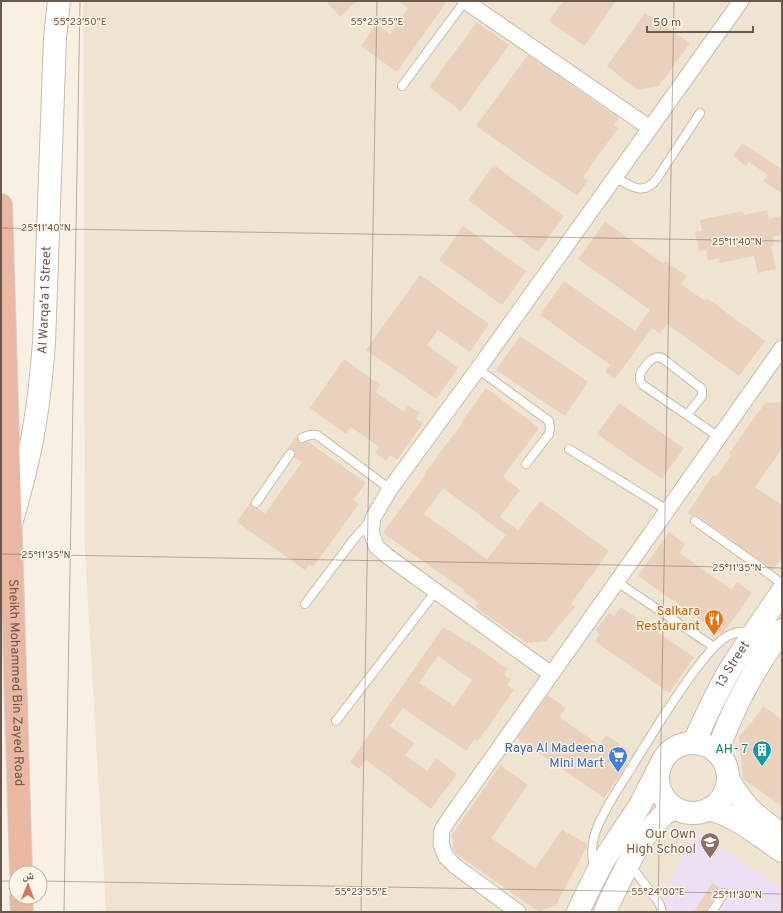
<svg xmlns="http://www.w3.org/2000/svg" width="783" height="913" font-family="Overpass,'Noto Naskh Arabic',sans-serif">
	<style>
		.residential { fill: #efe3d2 }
		.education { fill: #ede0f4 }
		.building { fill: #ead1be; fill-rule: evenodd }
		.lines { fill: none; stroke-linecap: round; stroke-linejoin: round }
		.lane-casing { stroke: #c7b9ac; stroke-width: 10 }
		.street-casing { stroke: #c7b9ac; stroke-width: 17 }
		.secondary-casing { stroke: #ccbbac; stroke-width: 24 }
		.highway-casing { stroke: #d6d1cd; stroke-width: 24 }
		.lane { stroke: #fff; stroke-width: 8 }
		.street { stroke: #fff; stroke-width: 15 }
		.secondary { stroke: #fff; stroke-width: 22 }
		.highway { stroke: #eab7a2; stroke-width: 22 }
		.ticks { fill: none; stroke: #6c594d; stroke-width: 1; stroke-opacity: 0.45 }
		.labels { text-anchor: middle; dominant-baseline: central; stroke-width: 3; stroke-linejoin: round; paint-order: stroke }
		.street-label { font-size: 13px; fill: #6c594d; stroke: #fcf5e8 }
		.food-label { font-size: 13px; fill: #c56008; stroke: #fcf5e8; text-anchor: end }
		.shop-label { font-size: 13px; fill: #366cbe; stroke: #fcf5e8; text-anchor: end }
		.culture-label { font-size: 13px; fill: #0d838f; stroke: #fcf5e8; text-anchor: end }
		.education-label { font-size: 13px; fill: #785e54; stroke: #fcf5e8; text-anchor: end }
		.ticks-label { font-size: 10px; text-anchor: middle; fill: #6c594d; stroke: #fcf5e8; stroke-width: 3; stroke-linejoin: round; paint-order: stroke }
	</style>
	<rect width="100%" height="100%" fill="#f8f1e3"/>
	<!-- residential -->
	<path class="residential" d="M83,1h699v911h-676l-21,-361z"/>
	<!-- education -->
	<path class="education" d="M694,830l88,59v23h-125z"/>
	<!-- building -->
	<g class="building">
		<path d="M326,1h31l-17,16z"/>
		<path d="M399,1h48l-50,71 -36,-26 15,-22 14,10 18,-26z"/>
		<path d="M563,1h53l-32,45 -35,-25z"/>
		<path d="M645,13l45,30 -31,43 -22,4 -30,-24z"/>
		<path d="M477,22l32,23 -48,66 -32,-24z"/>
		<path d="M528,55l91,63 -5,7 4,3 -35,49 5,4 -11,15 -101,-70z"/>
		<path d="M743,143l39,27v24l-19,-13 5,-6 -19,-13 -3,4 -13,-10z"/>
		<path d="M494,165l70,51 -26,36 -70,-52z"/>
		<path d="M767,210l2,9 11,-3 2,9v10l-9,1 1,9 -3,1 5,23 -18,4 -4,-17 -34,7 -1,-5 -11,3 -2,-11 -7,1 -4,-19 7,-1 -2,-11 43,-9 1,4z"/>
		<path d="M605,222l58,41 2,-2 22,15 -6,8 24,17 2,-3 58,43 -26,35 -72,-52 -7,10 -8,-6 -37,51 -10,-7 5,-7 -70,-50 24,-34 71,50 15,-21 -72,-51z"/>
		<path d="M463,226l63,45 -24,34 -63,-45z"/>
		<path d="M420,275l69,49 -19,28 -32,-22 -11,15 31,23 -22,31 -70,-49z"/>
		<path d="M520,336l68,46 -23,34 -69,-46z"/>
		<path d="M344,359l36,26 -5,7 29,20 4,-7 12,8 -4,6 7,4 -26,37 -7,-5 -4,6 -11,-8 4,-6 -28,-20 -5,7 -36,-26z"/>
		<path d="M486,388l53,40 -36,49 17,13 -20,27 18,13 22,-29 69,50 -38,53 4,3 -29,34 -19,2 -52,-36 3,-4 -15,-12 1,-1 -81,-57 42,-58 -1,-1 39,-52 -1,-1zM443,488l63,47 -19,24 -63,-45z"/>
		<path d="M782,402v47l-27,38 27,18v52l-9,13 -75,-54h-6l-4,-3 25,-38 3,2 15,-22 -2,-2 36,-50z"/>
		<path d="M619,403l65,45 -22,31 -65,-45z"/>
		<path d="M298,435l-1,3 2,4 3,1 5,-2 59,42 -13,17 6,4 -46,63 -4,-3 -4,6 -68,-48 13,-19 3,4 5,1 7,6 37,-52 -8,-5 1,-3 -2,-4 -3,-1h-3z"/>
		<path d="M669,532l16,12 -5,9 52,37 5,-8 15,11 -28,39 -3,2 -83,-58z"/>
		<path d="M621,607l73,50 -25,36 -74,-52 5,-7 -4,-4 13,-17 5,3z"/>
		<path d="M443,627l24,15 1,-1 40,28 -4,6 7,4 -4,6 7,5 -36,51 -3,-2 -9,12 -63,-43 -13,18 24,17 -9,12 22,16 9,-13 21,16 -26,35 -65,-49 -7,9 -9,-7zM438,656l34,24 -18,26 -35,-23z"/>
		<path d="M548,695l18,13 -7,9 40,28 7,-10 23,16 -7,10 5,3 -23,34 -87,-60z"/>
		<path d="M763,706l19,14v86l-39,-27 -4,-43 13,-14z"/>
		<path d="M500,765l28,20 -37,53 44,30 27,-38 25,14v2l-31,59 -17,7 -85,-60 -2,-17z"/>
		<path d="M712,883l9,5 -14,21v3h-13z"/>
	</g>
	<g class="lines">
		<defs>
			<g id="lane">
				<path d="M402,86l63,-85"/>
				<path d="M615,177c16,10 30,20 43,0l42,-64"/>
				<path d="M478,369l71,52 1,7 -1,6 -23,30"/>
				<path d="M687,415l15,-19v-6l-1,-2 -39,-30c-8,-3 -13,3 -18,10 -2,2 -4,5 -4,8 -1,4 1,7 3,9l76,52"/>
				<path d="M302,438c5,-3 9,-4 15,-3l73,54"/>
				<path d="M569,449l98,61"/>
				<path d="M256,503l34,-49"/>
				<path d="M695,521l61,43 26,20"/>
				<path d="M617,582l97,65"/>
				<path d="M305,604l49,-65 17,-19"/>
				<path d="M336,721l100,-130"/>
				<path d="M630,865l27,35 3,5 2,7"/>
				<path d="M594,867c-3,-12 -2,-27 3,-39 8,-20 21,-39 33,-58 20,-33 40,-66 63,-97 9,-12 18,-25 30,-34 10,-7 17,-8 29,-7"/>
				<path d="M712,912l12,-19"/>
			</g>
			<g id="street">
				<path d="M465,1l185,127"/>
				<path d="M551,674l-164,-118 -11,-10 -5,-14 2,-14 17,-29 88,-120 263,-368"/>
				<path d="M518,912l-63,-46 -9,-9 -5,-13 1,-14 7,-11 333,-471"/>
			</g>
			<g id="secondary">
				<path id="s1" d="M12,520c10,-34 19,-69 24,-104 4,-24 6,-49 8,-73l11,-305 4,-37"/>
				<path id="s2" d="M694,742c11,-24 22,-48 35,-71 17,-27 35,-53 53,-79"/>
				<circle cx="693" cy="778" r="35"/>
				<path d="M717,752c17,-46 36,-82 65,-122"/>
				<path d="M728,779c13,23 25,35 46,50"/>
				<path d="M709,809c28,7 50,27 73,42"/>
				<path d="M578,912l6,-13 18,-36 11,-17 26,-39 19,-37"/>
				<path d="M605,912c5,-12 11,-24 17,-36 13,-26 27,-51 51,-69"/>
			</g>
			<g id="highway">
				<path id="s3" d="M1,205l20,668"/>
				<path d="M21,897l1,15"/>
			</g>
		</defs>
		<!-- lane casing -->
		<use href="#lane" class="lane-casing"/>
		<!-- street casing -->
		<use href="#street" class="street-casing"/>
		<!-- secondary casing -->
		<use href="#secondary" class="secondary-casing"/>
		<!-- highway casing -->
		<use href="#highway" class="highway-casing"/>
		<!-- lane -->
		<use href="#lane" class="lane"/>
		<!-- street -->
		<use href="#street" class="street"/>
		<!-- secondary -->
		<use href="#secondary" class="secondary"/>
		<!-- highway -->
		<use href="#highway" class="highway"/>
	</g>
	<!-- ticks -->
	<path class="ticks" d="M1,228l781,13M1,554l781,14M1,881h15M40,881l742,13M64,912l16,-911M361,912l16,-911M658,912l16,-911"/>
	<!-- icons -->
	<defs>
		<symbol id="restaurant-pin" viewBox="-11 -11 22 30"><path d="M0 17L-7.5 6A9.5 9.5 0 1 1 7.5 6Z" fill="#e8710a" stroke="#fcf5e8"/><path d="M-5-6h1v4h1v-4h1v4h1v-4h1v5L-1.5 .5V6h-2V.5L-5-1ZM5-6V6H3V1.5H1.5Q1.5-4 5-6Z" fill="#fff"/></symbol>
		<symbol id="building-pin" viewBox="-11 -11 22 30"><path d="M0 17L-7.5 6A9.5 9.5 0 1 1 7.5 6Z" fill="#0f9aa8" stroke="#fcf5e8"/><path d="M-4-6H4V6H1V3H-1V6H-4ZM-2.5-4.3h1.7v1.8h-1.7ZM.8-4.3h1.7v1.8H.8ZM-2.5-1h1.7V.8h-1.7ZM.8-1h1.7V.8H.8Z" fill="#fff"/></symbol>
		<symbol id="supermarket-pin" viewBox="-11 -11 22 30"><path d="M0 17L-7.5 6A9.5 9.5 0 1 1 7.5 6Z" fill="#3f7fe0" stroke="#fcf5e8"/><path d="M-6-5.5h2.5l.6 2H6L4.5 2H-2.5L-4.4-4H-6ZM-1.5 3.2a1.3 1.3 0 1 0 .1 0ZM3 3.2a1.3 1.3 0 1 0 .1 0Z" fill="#fff"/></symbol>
		<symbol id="school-pin" viewBox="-11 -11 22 30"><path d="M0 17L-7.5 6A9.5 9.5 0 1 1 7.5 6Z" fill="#8d6e63" stroke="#fcf5e8"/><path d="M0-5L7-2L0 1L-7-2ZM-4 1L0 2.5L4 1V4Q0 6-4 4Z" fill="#fff"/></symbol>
	</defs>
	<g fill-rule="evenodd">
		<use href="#restaurant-pin" x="703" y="608" width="22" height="30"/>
		<use href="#building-pin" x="751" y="739" width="22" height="30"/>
		<use href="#supermarket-pin" x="607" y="745" width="22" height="30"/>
		<use href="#school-pin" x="699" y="831" width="22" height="30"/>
	</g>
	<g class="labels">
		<!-- street labels -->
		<g class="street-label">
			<text stroke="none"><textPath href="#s1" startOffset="223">Al Warqa'a 1 Street</textPath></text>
			<text stroke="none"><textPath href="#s2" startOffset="87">13 Street</textPath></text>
			<text stroke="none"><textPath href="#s3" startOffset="478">Sheikh Mohammed Bin Zayed Road</textPath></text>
		</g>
		<!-- food labels -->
		<g class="food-label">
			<text x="700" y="612">Salkara<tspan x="700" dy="15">Restaurant</tspan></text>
		</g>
		<!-- shop labels -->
		<g class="shop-label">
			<text x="604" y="749">Raya Al Madeena<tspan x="604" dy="15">Mini Mart</tspan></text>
		</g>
		<!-- culture labels -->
		<g class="culture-label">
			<text x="748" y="750">AH- 7</text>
		</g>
		<!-- education labels -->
		<g class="education-label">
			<text x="696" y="835">Our Own<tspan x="696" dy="15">High School</tspan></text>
		</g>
	</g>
	<g class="ticks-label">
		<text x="80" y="25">55°23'50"E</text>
		<text x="377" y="25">55°23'55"E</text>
		<text x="46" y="231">25°11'40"N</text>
		<text x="737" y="245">25°11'40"N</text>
		<text x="46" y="558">25°11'35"N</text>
		<text x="737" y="571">25°11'35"N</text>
		<text x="361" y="895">55°23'55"E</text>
		<text x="658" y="895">55°24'00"E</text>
		<text x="737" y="898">25°11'30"N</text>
	</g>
	<!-- border -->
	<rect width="783" height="913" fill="none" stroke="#6c594d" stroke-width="4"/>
	<!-- north arrow -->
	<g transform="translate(28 885) rotate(1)"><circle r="19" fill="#fcf5e8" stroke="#c2b7aa"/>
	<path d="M0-3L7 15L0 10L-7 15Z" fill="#d27858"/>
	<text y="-6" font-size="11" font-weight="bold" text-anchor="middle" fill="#6c594d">ش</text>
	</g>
	<!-- scale -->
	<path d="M647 26v6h106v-6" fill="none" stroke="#6c594d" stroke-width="2"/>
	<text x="653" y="26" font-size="12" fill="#6c594d" stroke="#fcf5e8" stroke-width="3" paint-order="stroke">50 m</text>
</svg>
